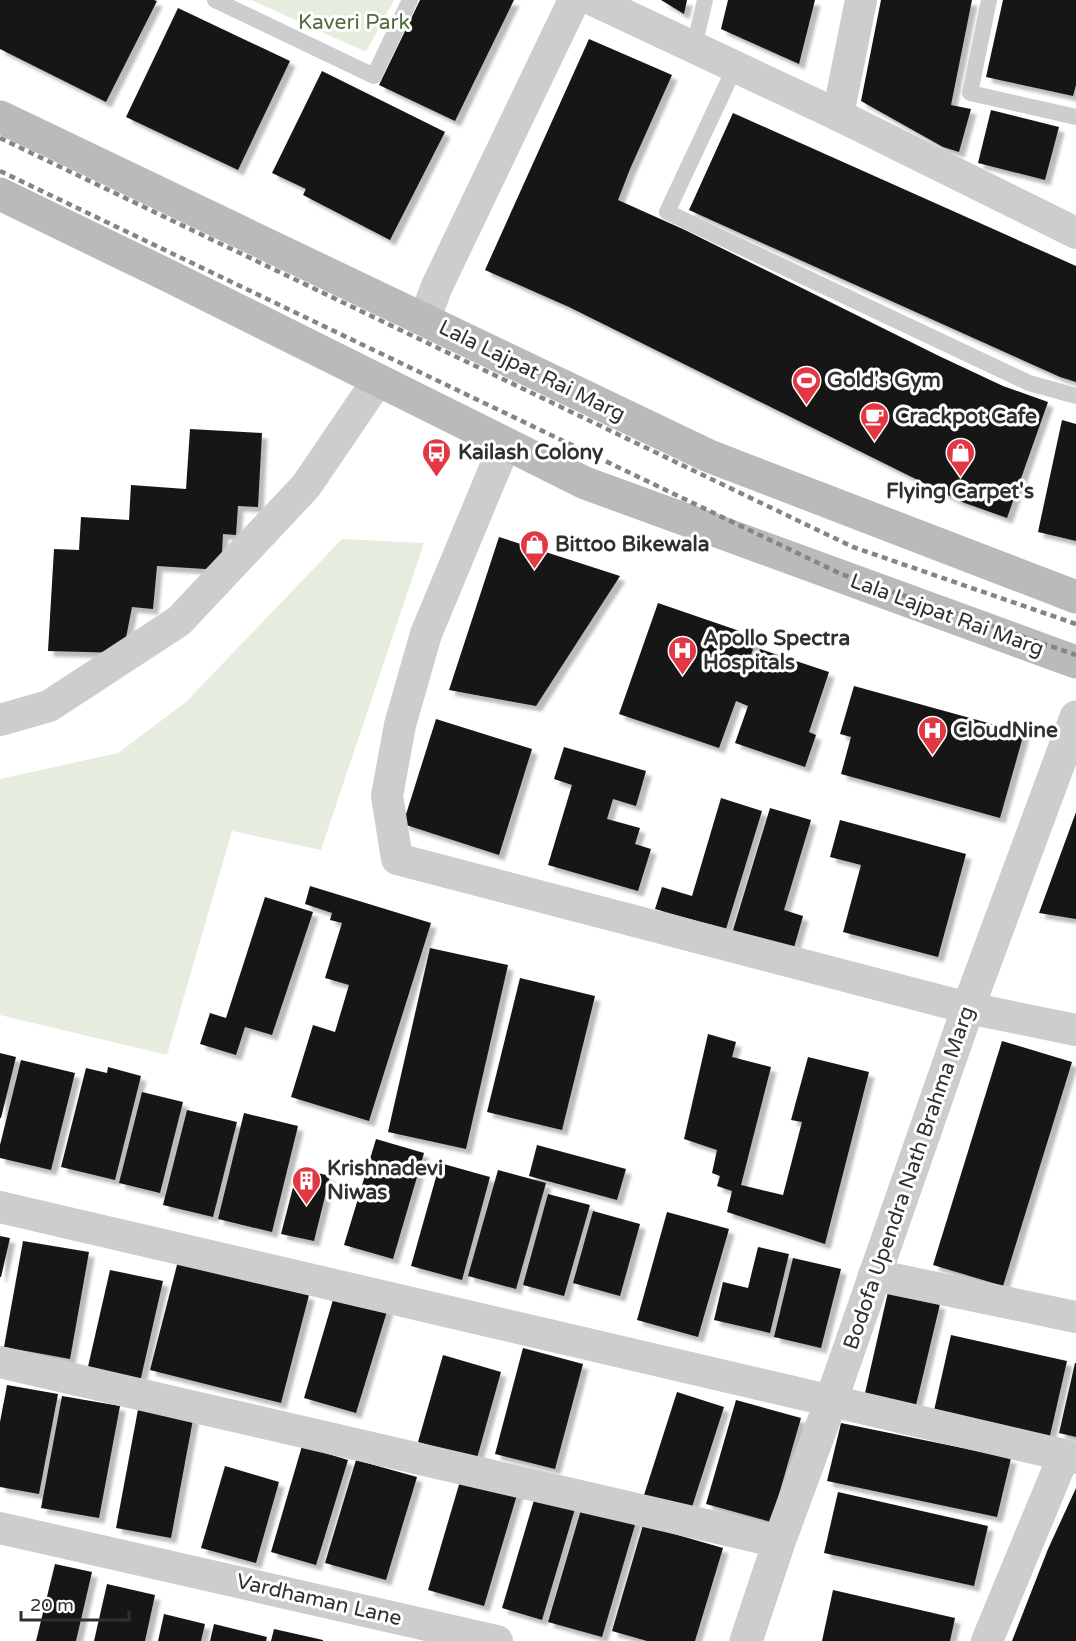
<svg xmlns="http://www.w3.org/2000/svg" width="1076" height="1641" font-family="'Varela Round',sans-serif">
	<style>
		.green { fill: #e6edde }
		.building { fill: #171717; filter: url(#shadow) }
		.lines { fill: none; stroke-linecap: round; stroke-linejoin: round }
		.service { stroke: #cdcdcd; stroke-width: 16 }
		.minor { stroke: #cdcdcd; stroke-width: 32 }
		.tertiary { stroke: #cdcdcd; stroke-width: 33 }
		.secondary { stroke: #bababa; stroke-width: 33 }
		.rail { stroke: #858585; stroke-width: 4.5; stroke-dasharray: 6 4.5; stroke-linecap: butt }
		.labels { text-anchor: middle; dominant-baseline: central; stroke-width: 6; stroke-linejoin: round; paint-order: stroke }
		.park-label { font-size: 21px; fill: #536c3e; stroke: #fff }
		.street-label { font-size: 21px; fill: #303030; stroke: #fff }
		.poi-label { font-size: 21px; font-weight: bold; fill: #303030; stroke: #fff; text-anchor: start }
	</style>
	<defs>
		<filter id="shadow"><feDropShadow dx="5.5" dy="5.5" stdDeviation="1.5" flood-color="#0004"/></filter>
	</defs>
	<rect width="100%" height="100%" fill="#fff"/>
	<!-- green -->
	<g class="green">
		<path d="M251,0h143l-28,52z"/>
		<path d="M342,539l82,4 -103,307 -89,-19 -65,224 -167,-40v-236l118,-26 68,-51z"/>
	</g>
	<!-- building -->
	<g class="building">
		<path d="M0,0h154l3,1 -51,101 -106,-53z"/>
		<path d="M420,0h94l-59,121 -76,-36z"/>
		<path d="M661,0h26l-3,14z"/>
		<path d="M728,0h87l-16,64 -78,-35z"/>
		<path d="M881,0h91l-21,105 20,4 -12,43 -16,-5 -82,-46z"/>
		<path d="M1003,0h73v85l-3,11 -87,-19z"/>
		<path d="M178,8l112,53 -52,109 -112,-53z"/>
		<path d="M589,39l83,36 -42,94 -12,31 67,30 254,126 64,30 45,16 -41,116 -45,-16 -393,-195 -84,-37z"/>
		<path d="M322,71l123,61 -55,108 -87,-45 3,-6 -34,-16z"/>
		<path d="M991,110l68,17 -14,53 -67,-17z"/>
		<path d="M733,113l343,153v116l-16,-5 -371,-167z"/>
		<path d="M1062,420l14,4v117l-38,-9z"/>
		<path d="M190,429l72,4 -4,74 -20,-1 -2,29 -13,-1 -2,36 -64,-4 -4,43 -21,-2 -9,46 -75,-2 6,-102 25,1 2,-33 48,3 2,-35 55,4z"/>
		<path d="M499,537l121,39 -84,130 -87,-16z"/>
		<path d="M658,603l99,34 -11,33 6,2 8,-23 69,23 -20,60 7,3 -11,32 -70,-24 13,-37 -12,-5 -17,47 -100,-34z"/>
		<path d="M854,686l170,47 -24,85 -159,-44 10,-37 -11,-3z"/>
		<path d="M436,719l96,30 -33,106 -96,-31z"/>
		<path d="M564,747l82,24 -10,35 -23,-7 -6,20 33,9 -5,16 16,5 -13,42 -90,-26 24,-80 -18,-6z"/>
		<path d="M721,798l41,13 -36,118 -71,-20 7,-22 30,9z"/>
		<path d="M770,808l41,12 -27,90 19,6 -12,42 -61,-18z"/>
		<path d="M1076,812v107l-37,-6z"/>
		<path d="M840,820l126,34 -28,103 -95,-25 18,-67 -31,-8z"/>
		<path d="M310,886l121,37 -62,198 -78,-24 22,-72 22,7 14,-47 -24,-7 17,-55 -12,-3 2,-7 -27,-9z"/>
		<path d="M265,897l48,15 -41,123 -27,-8 -9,28 -36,-11 10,-31 16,5z"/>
		<path d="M430,948l78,17 -42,184 -78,-17z"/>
		<path d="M520,978l75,18 -33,134 -75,-18z"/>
		<path d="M708,1034l28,8 -4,15 39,10 -30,118 42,10 19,-73 -11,-2 17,-63 61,15 -44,172 -98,-32 5,-21 -15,-5 3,-10 -8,-3 5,-23 -33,-11z"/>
		<path d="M1002,1041l70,21 -69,224 -70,-21z"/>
		<path d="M0,1053l16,4 -15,61h-1z"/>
		<path d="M21,1060l54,13 -24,97 -51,-12v-13z"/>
		<path d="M108,1067l33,9 -26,104 -54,-13 25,-99 21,5z"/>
		<path d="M142,1092l41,10 -23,91 -41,-10z"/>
		<path d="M187,1110l50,12 -24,95 -50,-12z"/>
		<path d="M244,1113l54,13 -26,106 -54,-13z"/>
		<path d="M376,1139l48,14 -31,106 -49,-14z"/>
		<path d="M537,1145l89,24 -9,31 -88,-24z"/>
		<path d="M440,1163l50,14 -28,103 -51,-14z"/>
		<path d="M298,1168l32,8 -16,65 -33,-7z"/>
		<path d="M498,1170l48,13 -30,106 -48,-13z"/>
		<path d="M548,1194l42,11 -26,91 -41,-11z"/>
		<path d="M593,1211l47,13 -20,72 -47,-13z"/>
		<path d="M667,1212l62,17 -31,108 -61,-17z"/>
		<path d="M0,1236l10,2 -9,39h-1z"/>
		<path d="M23,1241l66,11 -19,107 -66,-12z"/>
		<path d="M758,1247l31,7 -19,79 -56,-13 9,-38 25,6z"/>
		<path d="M793,1258l48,11 -20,79 -47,-11z"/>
		<path d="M178,1261l131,34 -28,108 -131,-33z"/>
		<path d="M110,1270l53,11 -23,101 -53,-11z"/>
		<path d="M888,1292l52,12 -24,101 -51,-12z"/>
		<path d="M335,1293l53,15 -32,105 -52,-15z"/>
		<path d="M951,1335l116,26 -18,79 -116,-25z"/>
		<path d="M523,1348l60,16 -28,105 -60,-15z"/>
		<path d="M443,1355l58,17 -24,86 -59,-16z"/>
		<path d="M1075,1363h1v74l-17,-4z"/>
		<path d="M7,1385l51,9 -19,100 -39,-7v-65z"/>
		<path d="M677,1392l47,15 -33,103 -47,-15z"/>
		<path d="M62,1396l58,10 -21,112 -58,-10z"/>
		<path d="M736,1400l65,18 -30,104 -65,-18z"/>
		<path d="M139,1404l55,10 -23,124 -55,-10z"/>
		<path d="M841,1423l170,35 -14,59 -170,-36z"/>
		<path d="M302,1446l46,14 -32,105 -45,-13z"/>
		<path d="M356,1460l61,17 -31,103 -61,-17z"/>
		<path d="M225,1466l54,16 -23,81 -55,-15z"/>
		<path d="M463,1471l56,17 -35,118 -56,-16z"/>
		<path d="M1076,1488v153h-64l36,-92z"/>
		<path d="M537,1490l40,12 -35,118 -40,-12z"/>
		<path d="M838,1492l150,34 -14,60 -150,-33z"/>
		<path d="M583,1503l54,15 -35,119 -54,-15z"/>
		<path d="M643,1525l80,23 -28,93h-48l-35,-10z"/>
		<path d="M55,1564l37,8 -16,69h-40z"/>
		<path d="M107,1584l48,11 -10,46h-51z"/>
		<path d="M833,1590l122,28 -5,23h-128z"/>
		<path d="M164,1614l41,10 -4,17h-43z"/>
		<path d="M214,1624l53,13 -1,4h-56z"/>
		<path d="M274,1629l49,11v1h-52z"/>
	</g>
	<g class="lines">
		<!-- service -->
		<g class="service">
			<path d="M215,0l159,76 36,-76"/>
			<path d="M989,0l-19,93 106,24"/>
			<path d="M694,47l11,-47"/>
			<path d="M735,67l-68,145 362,171 47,13"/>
		</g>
		<!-- minor -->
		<g class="minor">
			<path d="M593,0l245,115 238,118"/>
			<path d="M838,115l23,-115"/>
			<path d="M424,320l13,-34 137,-286"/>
			<path d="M505,444l-79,190 -26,91 -13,71 10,63 571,149 108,22"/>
			<path d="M0,720l49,-14 130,-85 127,-135 72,-106"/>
			<path d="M0,1207l1076,251"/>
			<path d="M874,1275l202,42"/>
			<path d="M0,1362l779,180"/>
			<path d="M0,1528l497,113"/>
			<path d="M987,1641l77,-186"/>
		</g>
		<!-- tertiary -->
		<path class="tertiary" d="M746,1641l33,-99 52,-141 137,-393 108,-291"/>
		<!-- secondary -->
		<g class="secondary">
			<path d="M0,117l709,339 367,141"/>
			<path d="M0,194l169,82 416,207 491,179"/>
		</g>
		<!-- rail -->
		<g class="rail">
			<path d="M0,138l853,409 223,77"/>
			<path d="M0,171l841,403 235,81"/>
		</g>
	</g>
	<!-- icons -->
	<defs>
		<symbol id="stadium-pin" viewBox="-11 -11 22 30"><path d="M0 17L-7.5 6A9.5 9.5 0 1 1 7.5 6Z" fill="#e33744" stroke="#fff"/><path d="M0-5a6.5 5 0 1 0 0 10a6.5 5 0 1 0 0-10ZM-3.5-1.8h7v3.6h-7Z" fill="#fff"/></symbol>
		<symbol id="cafe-pin" viewBox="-11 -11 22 30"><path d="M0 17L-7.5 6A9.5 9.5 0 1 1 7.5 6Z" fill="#e33744" stroke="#fff"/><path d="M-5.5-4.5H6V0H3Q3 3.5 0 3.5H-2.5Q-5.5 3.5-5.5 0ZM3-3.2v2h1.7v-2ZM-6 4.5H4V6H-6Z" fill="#fff"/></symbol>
		<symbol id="bus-pin" viewBox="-11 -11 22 30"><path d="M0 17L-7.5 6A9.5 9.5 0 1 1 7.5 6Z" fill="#e33744" stroke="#fff"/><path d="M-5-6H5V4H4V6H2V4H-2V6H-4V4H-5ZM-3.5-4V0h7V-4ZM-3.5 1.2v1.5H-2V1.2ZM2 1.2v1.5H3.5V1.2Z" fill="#fff"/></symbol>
		<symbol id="shop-pin" viewBox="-11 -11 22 30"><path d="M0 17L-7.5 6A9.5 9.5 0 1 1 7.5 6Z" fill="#e33744" stroke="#fff"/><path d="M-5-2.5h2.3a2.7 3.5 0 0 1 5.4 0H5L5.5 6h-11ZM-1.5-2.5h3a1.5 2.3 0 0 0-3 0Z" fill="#fff"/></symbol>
		<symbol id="hospital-pin" viewBox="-11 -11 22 30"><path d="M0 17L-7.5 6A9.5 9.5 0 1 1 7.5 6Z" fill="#e33744" stroke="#fff"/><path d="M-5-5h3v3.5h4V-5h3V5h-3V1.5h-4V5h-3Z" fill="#fff"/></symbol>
		<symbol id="building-pin" viewBox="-11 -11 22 30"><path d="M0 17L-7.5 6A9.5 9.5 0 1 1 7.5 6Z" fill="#e33744" stroke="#fff"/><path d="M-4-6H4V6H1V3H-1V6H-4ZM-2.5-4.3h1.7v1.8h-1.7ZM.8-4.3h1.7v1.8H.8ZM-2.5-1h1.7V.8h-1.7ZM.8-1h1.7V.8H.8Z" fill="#fff"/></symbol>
	</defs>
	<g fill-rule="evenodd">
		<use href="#stadium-pin" x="790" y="364" width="33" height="45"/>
		<use href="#cafe-pin" x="858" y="400" width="33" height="45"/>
		<use href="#bus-pin" x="420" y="436" width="33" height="45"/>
		<use href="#shop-pin" x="944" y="436" width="33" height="45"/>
		<use href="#shop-pin" x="518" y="528" width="33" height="45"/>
		<use href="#hospital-pin" x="666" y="634" width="33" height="45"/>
		<use href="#hospital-pin" x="916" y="714" width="33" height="45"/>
		<use href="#building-pin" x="290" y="1164" width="33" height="45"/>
	</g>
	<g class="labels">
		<!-- park labels -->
		<g class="park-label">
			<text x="354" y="22">Kaveri Park</text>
		</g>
		<!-- street labels -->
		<g class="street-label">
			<text transform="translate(532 371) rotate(26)">Lala Lajpat Rai Marg</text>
			<text transform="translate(947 615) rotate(20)">Lala Lajpat Rai Marg</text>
			<text transform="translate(909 1178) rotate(-71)">Bodofa Upendra Nath Brahma Marg</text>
			<text transform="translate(319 1600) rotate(13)">Vardhaman Lane</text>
		</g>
		<!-- poi labels -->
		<g class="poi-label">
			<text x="827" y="380">Gold's Gym</text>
			<text x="895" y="416">Crackpot Cafe</text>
			<text x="458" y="452">Kailash Colony</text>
			<text x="960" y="491" text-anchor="middle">Flying Carpet's</text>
			<text x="555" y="544">Bittoo Bikewala</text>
			<text x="703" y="638">Apollo Spectra<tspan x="703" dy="24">Hospitals</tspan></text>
			<text x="953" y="730">CloudNine</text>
			<text x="327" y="1168">Krishnadevi<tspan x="327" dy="24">Niwas</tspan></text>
		</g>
	</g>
	<!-- scale -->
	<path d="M21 1611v9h108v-9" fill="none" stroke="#303030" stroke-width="3"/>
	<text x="30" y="1611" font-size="18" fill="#303030" stroke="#ffffff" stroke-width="4.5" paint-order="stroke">20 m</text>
</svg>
